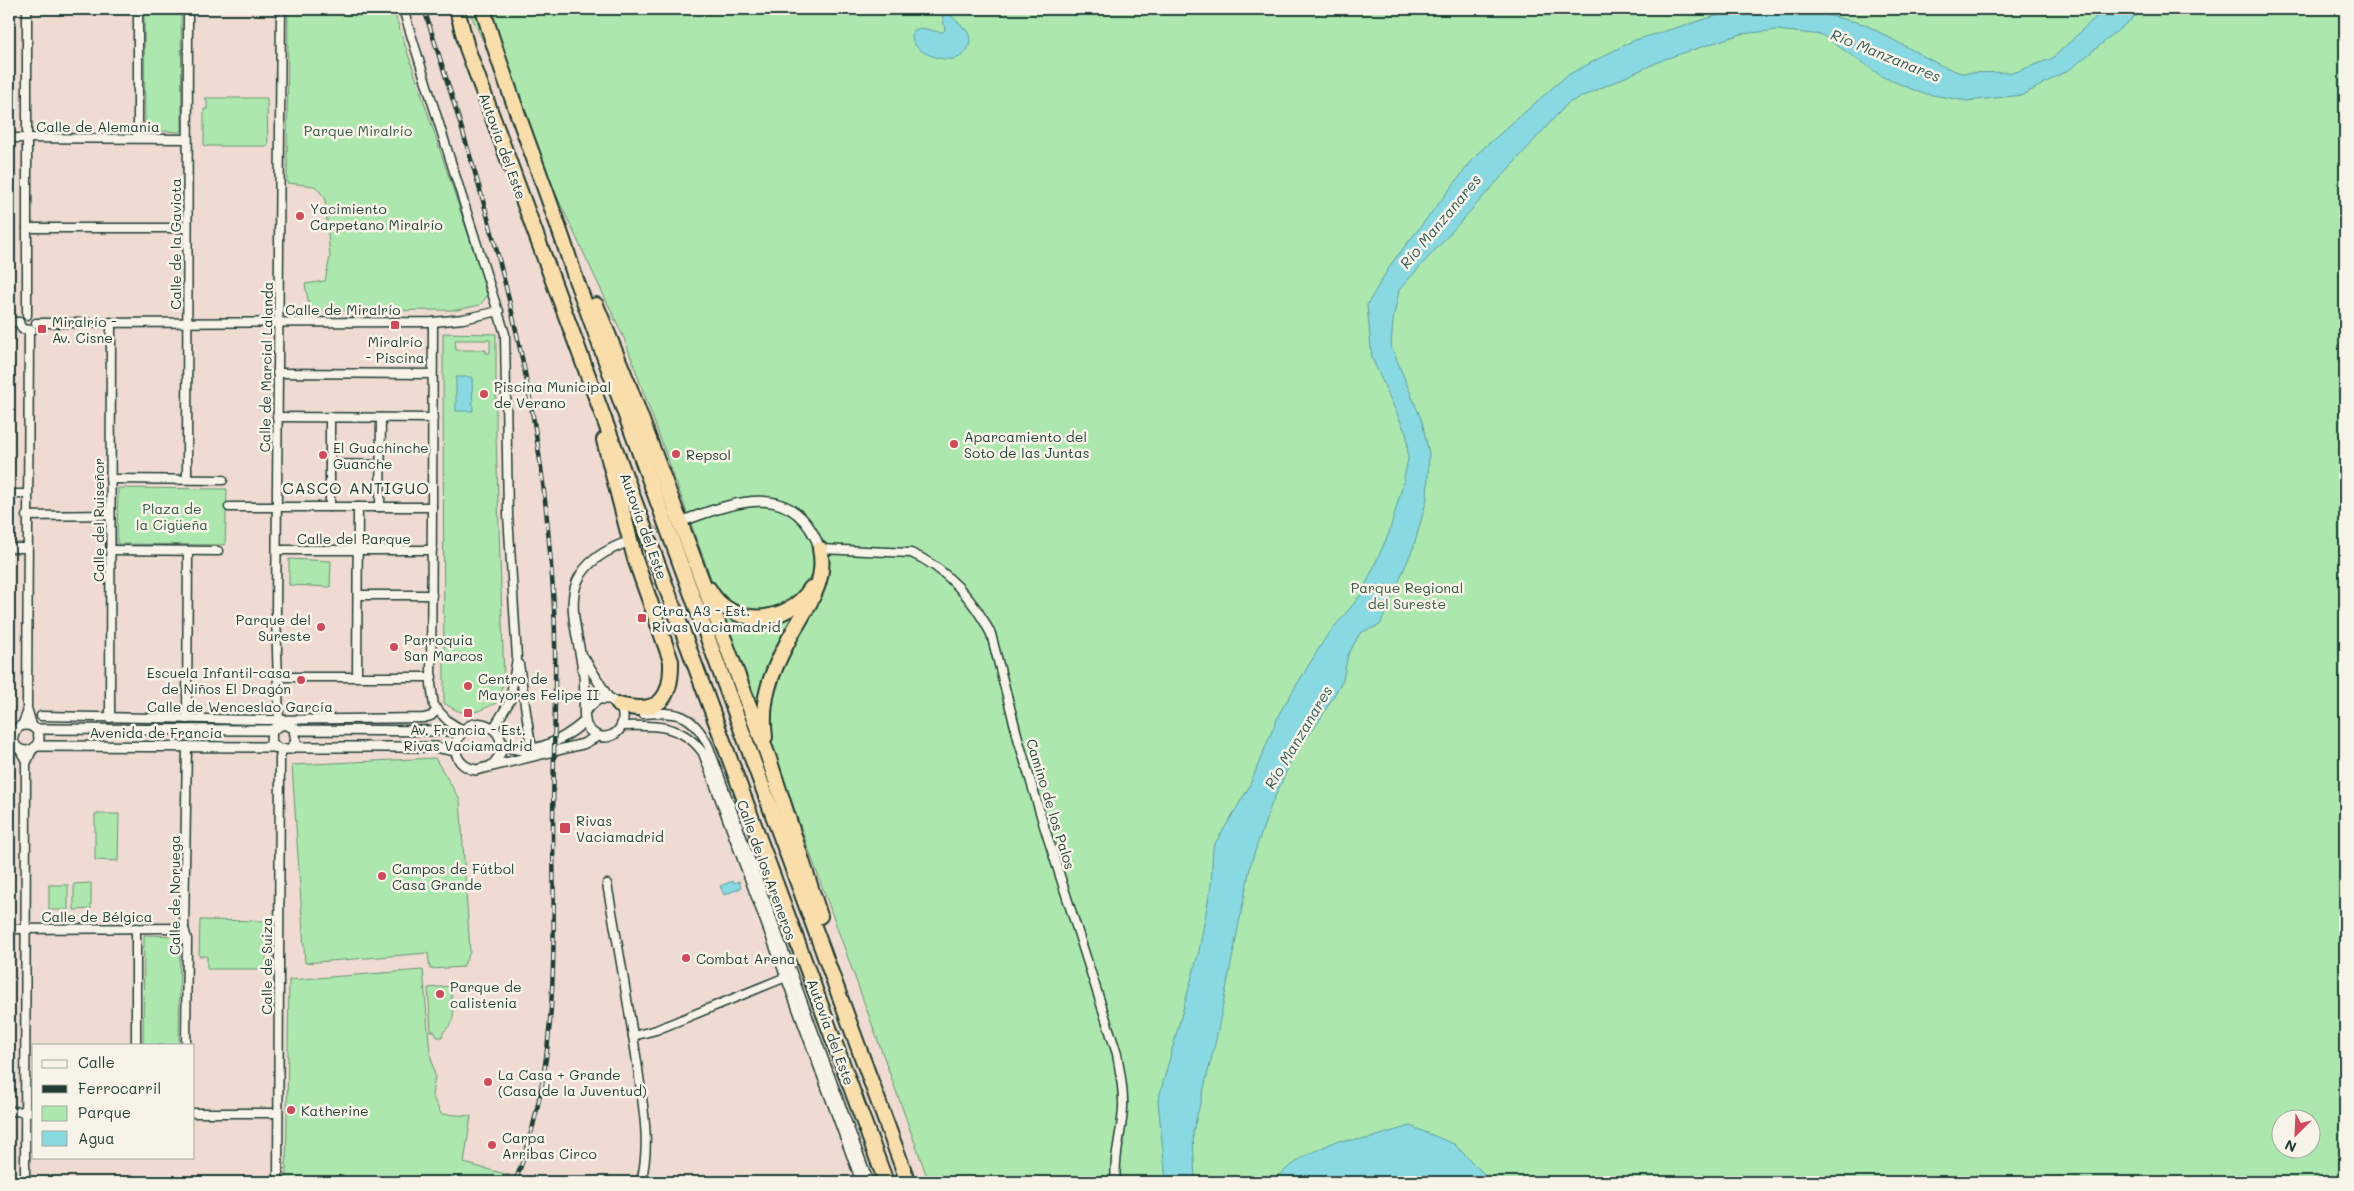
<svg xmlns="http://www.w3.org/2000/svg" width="2354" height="1191" font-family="Mali,sans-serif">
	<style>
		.green { fill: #ace8ae; stroke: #669271; fill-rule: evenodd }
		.water { fill: #89d9e3; stroke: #5f9b9d }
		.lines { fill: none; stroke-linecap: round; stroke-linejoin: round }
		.tertiary-tunnel { stroke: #c5bbb2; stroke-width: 9; stroke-dasharray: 9 4.5; stroke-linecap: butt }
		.minor-casing { stroke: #1f3d34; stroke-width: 11 }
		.tertiary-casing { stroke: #1f3d34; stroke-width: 12 }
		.motorway-casing { stroke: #1f3d34; stroke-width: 18 }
		.minor { stroke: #f7f3e8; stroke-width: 8 }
		.tertiary { stroke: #f7f3e8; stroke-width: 9 }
		.motorway { stroke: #f9deab; stroke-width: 14 }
		.rail-casing { stroke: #1f3d34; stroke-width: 4.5 }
		.rail { stroke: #f7f3e8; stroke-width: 2.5; stroke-dasharray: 8; stroke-linecap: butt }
		.poi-dot { fill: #d1495b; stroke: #f7f3e8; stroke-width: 2 }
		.labels { text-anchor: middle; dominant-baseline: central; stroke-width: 5; stroke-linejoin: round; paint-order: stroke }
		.street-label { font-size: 14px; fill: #1f3d34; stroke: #f7f3e8 }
		.park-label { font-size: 14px; fill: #345746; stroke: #f7f3e8 }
		.poi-label { font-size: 14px; fill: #1f3d34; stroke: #f7f3e8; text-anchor: start }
		.water-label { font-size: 15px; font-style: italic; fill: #345c57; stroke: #f7f3e8 }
		.quarter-label { font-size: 16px; letter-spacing: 1px; fill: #1f3d34; stroke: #f7f3e8 }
	</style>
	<rect width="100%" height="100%" fill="#efdbd2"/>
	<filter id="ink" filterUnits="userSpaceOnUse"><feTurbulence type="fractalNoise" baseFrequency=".02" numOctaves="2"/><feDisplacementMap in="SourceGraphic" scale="10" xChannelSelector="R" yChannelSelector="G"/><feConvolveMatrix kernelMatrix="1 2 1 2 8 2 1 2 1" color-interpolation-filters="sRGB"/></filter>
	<g filter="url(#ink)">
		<!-- green -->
		<g class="green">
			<path d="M144,9h37l1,122 -2,1 -35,-2z"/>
			<path d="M288,9h105l92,276 -1,4 4,6 -8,10 -23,5 -147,1 -5,-27 20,-3 5,-24 -5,-59 -10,-12 -28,-3z"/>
			<path d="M468,9h1877v1173h-1416l-305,-844zM2282,1118h30v30h-30z"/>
			<path d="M204,98h63l1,48h-64v-37h3v-9z"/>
			<path d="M443,333l53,1v102l8,245 -8,22c-23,11 -30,15 -52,0zM455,340h35v13h-4v-3h-30z"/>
			<path d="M118,488l109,1 -2,56 -108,-1z"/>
			<rect x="9" y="503" width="6" height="39"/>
			<path d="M289,559l42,2 -1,26 -41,-2z"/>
			<path d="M435,758l25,42 10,152 -7,15 -33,2 -2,-16 -123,10 -13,-198z"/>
			<path d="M95,814h24l-1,47 -23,-1z"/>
			<path d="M91,883v26l-17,1v-26z"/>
			<rect x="49" y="885" width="19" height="25"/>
			<path d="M200,920l66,1v48h-59v-13h-8z"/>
			<path d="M144,935l36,1 -1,109h-36z"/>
			<path d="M423,970l7,83 5,23 -3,19 9,19 30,2 -7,47 45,12 -4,7h-219l3,-202z"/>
			<path d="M450,986c2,16 9,35 -6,45l-2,6h-5l-3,-6h-3l-3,-43z"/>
		</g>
		<!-- water -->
		<g class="water">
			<path d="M1739,9l66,1 59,14 76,41 21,8 55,-1 37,-14 51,-49h40l-72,59 -49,27 -56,6 -46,-8 -38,-16 -61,-42 -45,-5 -36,4 -76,25 -97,44 -169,187 -6,31 -2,25 31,75 7,33 -2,45 -13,47 -34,79 -20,8 -12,22 -5,25 -24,41 -28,40 -21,47 -19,55 -35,177 -23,92 2,50h-29l-8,-81 41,-150 12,-66 2,-38 35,-58 32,-77 46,-75 35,-42 28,-62 13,-46 6,-28 -1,-23 -35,-78 -5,-53 24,-41 88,-112 87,-76 66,-35z"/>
			<path d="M946,12c6,3 12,11 17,15 13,10 6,29 -9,32 -16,2 -48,-9 -41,-28 10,-7 19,2 30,1l2,-2 -3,-17z"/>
			<path d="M456,377h16l1,34h-17z"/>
			<path d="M733,881l1,2 5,-2 2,7 -17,7 -4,-9z"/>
			<path d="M1410,1126l44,18 30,30 1,8 -162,-2 -7,2h-47l34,-25 33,-16 31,-2z"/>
		</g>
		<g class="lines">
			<!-- tertiary-tunnel -->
			<path class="tertiary-tunnel" d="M627,541l45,-16"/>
			<defs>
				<g id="minor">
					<path d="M27,9v306"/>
					<path d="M403,9l102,325 3,181 9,143 -7,43 -17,28"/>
					<path d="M9,138l178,1"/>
					<path d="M138,138v-129"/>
					<path d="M27,228h160"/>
					<path d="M9,322h10"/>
					<path d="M19,322l3,7 10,1"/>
					<path d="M433,322l-2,362 3,22 14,15 14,9"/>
					<path d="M36,323l397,-1 30,-3 36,-8"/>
					<path d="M29,331l-2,377 5,17"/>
					<path d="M277,373l155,1"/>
					<path d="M277,417l156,1"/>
					<path d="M330,417v90"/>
					<path d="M330,464l51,1"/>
					<path d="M110,479l113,1"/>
					<path d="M187,479l1,-470"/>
					<path d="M9,494h18"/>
					<path d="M229,507h203"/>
					<path d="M380,507l1,-89"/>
					<path d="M26,516l84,-1"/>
					<path d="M9,548h18"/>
					<path d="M820,549l91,4c34,14 64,48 80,81l28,108 26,87 72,225c3,18 7,36 6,54 -1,25 -10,50 -7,74"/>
					<path d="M110,550l108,1"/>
					<path d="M277,550h155"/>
					<path d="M358,595h74"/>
					<path d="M519,664l11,75 3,9"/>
					<path d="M357,676l1,-169"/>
					<path d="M279,677h153"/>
					<path d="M643,714c34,-3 49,-1 65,31l161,437"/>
					<path d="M41,716l226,4 157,-2 7,-2 6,-6"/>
					<path d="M110,718l1,-396"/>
					<path d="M187,719l1,-168"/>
					<path d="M22,725l5,-12"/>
					<path d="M279,725l-3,-113 5,-603"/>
					<path d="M622,726c32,-1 61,-2 81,27l158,429"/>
					<path d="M20,750l6,11"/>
					<path d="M607,884c11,61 22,123 31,185 5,39 13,74 3,113"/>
					<path d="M9,929l175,-1"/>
					<path d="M633,1036l23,-6 130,-53"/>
					<path d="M136,1045v-117"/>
					<path d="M186,1045l1,-106 -3,-11 3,-182"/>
					<path d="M9,1111l25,1"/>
					<path d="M194,1113h84"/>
					<path d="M25,1182l1,-418 6,-14"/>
					<path d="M278,1182l2,-424 2,-8"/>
				</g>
				<g id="tertiary">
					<path d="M688,519c52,-19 107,-38 132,30"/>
					<path d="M584,658l25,41"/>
					<path d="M586,710l12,-11h13l11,11c7,25 -23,38 -36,15 -4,-12 0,-34 -2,-49 -8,-59 -33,-103 38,-132"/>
					<circle cx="26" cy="738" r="13"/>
					<path d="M37,729l235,1"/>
					<path d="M294,729l2,13 -6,7h-12l-7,-7 1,-12 11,-6 17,6 161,1"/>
					<path d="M501,742c25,20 64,-3 84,-21"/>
					<path d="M37,746l237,1"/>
					<path d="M293,747h142l21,4"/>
					<path d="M491,766c7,-6 12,-14 10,-24 -1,-6 -5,-12 -11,-15 -30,-17 -52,36 -14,43l107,-26 15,-8"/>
				</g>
				<g id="motorway">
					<path d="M457,9l10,39 419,1134"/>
					<path d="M483,9c26,91 64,177 92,268l333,905"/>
					<path d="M596,305l33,81 139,370 52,160"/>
					<path d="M604,440l31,119 36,102c1,39 -13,54 -52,44"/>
					<path d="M709,589c22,40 79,36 102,-1"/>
					<path d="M765,737c-5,-36 6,-64 23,-96 15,-30 40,-56 32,-92"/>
				</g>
			</defs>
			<!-- minor casing -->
			<use href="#minor" class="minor-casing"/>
			<!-- tertiary casing -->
			<use href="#tertiary" class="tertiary-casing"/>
			<!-- motorway casing -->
			<use href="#motorway" class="motorway-casing"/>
			<!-- minor -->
			<use href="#minor" class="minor"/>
			<!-- tertiary -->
			<use href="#tertiary" class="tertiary"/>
			<!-- motorway -->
			<use href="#motorway" class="motorway"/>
			<defs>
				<path id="rail" d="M424,9c53,163 104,329 122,500 4,43 9,89 9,132 1,64 -2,128 -2,192 1,118 6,237 -38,349"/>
			</defs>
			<!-- rail casing -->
			<use href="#rail" class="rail-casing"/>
			<!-- rail -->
			<use href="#rail" class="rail"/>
		</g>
	</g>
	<!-- markers -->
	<g class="poi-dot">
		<circle cx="300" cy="216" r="5"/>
		<rect x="390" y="320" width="10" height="10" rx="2.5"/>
		<rect x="37" y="324" width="10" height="10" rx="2.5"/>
		<circle cx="484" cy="394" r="5"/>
		<circle cx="954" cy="444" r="5"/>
		<circle cx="676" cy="454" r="5"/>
		<circle cx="323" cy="455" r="5"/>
		<rect x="637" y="613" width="10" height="10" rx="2.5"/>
		<circle cx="321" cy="627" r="5"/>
		<circle cx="394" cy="647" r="5"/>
		<circle cx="301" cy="680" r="5"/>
		<circle cx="468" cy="686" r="5"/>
		<rect x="463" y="708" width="10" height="10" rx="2.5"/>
		<rect x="559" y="822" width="12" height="12" rx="2.5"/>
		<circle cx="382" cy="876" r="5"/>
		<circle cx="686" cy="958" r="5"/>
		<circle cx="440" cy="994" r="5"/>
		<circle cx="488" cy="1082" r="5"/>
		<circle cx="291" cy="1110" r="5"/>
		<circle cx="492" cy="1145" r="5"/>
	</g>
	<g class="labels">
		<!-- street labels -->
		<g class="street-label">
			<text x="98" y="126">Calle de Alemania</text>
			<text transform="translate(503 146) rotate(70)">Autovía del Este</text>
			<text transform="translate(175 244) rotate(-90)">Calle de la Gaviota</text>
			<text x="343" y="309">Calle de Miralrío</text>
			<text transform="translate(266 367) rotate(-89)">Calle de Marcial Lalanda</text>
			<text transform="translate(98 520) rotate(-90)">Calle del Ruiseñor</text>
			<text transform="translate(644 526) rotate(70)">Autovía del Este</text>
			<text x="354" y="538">Calle del Parque</text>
			<text x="240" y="706">Calle de Wenceslao García</text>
			<text x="156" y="732">Avenida de Francia</text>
			<text transform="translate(1051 804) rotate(73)">Camino de los Palos</text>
			<text transform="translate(767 870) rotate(70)">Calle de los Areneros</text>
			<text transform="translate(174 895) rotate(-90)">Calle de Noruega</text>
			<text x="97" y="916">Calle de Bélgica</text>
			<text transform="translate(266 966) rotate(-90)">Calle de Suiza</text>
			<text transform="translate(831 1032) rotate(70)">Autovía del Este</text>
		</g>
		<!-- park labels -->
		<g class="park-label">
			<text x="358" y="130">Parque Miralrío</text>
			<text x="172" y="508">Plaza de<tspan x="172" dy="16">la Cigüeña</tspan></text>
			<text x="1407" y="587">Parque Regional<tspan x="1407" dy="16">del Sureste</tspan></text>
		</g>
		<!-- poi labels -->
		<g class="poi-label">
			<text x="310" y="208">Yacimiento<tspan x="310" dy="16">Carpetano Miralrío</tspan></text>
			<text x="52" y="321">Miralrío -<tspan x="52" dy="16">Av. Cisne</tspan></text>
			<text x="395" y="341" text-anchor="middle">Miralrío<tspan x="395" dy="16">- Piscina</tspan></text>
			<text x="494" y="386">Piscina Municipal<tspan x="494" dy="16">de Verano</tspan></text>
			<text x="964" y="436">Aparcamiento del<tspan x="964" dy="16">Soto de las Juntas</tspan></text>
			<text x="333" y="447">El Guachinche<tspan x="333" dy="16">Guanche</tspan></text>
			<text x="686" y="454">Repsol</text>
			<text x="652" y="610">Ctra. A3 - Est.<tspan x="652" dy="16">Rivas Vaciamadrid</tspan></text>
			<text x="311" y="619" text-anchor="end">Parque del<tspan x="311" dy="16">Sureste</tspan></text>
			<text x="404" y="639">Parroquia<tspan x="404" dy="16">San Marcos</tspan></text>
			<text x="291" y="672" text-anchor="end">Escuela Infantil-casa<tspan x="291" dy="16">de Niños El Dragón</tspan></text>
			<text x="478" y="678">Centro de<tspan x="478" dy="16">Mayores Felipe II</tspan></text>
			<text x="468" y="729" text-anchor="middle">Av. Francia - Est.<tspan x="468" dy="16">Rivas Vaciamadrid</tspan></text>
			<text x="576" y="820">Rivas<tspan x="576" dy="16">Vaciamadrid</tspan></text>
			<text x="392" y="868">Campos de Fútbol<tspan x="392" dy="16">Casa Grande</tspan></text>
			<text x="696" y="958">Combat Arena</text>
			<text x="450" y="986">Parque de<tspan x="450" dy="16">calistenia</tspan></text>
			<text x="498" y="1074">La Casa + Grande<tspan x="498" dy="16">(Casa de la Juventud)</tspan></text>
			<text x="301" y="1110">Katherine</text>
			<text x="502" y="1137">Carpa<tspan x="502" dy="16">Arribas Circo</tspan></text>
		</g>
		<!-- water labels -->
		<g class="water-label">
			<text transform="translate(1886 55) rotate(22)">Río Manzanares</text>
			<text transform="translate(1440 221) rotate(-50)">Río Manzanares</text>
			<text transform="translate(1298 737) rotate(-59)">Río Manzanares</text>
		</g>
		<!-- quarter labels -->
		<g class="quarter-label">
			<text x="356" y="487">CASCO ANTIGUO</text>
		</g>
	</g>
	<!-- margin -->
	<rect width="2354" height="1191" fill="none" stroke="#f7f3e8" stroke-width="30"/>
	<rect x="15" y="15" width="2324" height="1161" fill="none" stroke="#1f3d34" stroke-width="2" filter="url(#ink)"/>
	<!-- legend -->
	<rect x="32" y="1044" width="162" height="115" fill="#f7f3e8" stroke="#a1aaa0"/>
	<rect x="42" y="1060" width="25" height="8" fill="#f7f3e8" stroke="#a1aaa0"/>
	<text x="78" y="1068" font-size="15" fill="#1f3d34">Calle</text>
	<rect x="42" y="1085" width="25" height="8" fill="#1f3d34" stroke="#a1aaa0"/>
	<text x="78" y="1094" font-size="15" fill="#1f3d34">Ferrocarril</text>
	<rect x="42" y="1106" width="25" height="15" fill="#ace8ae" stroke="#a1aaa0"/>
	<text x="78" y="1118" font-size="15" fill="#1f3d34">Parque</text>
	<rect x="42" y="1131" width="25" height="15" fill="#89d9e3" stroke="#a1aaa0"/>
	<text x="78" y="1144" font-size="15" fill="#1f3d34">Agua</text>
	<!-- north arrow -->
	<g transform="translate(2296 1134) rotate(204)"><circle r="24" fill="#f7f3e8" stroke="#a1aaa0"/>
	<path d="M0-4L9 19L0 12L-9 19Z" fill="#d1495b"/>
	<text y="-8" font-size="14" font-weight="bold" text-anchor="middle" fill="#1f3d34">N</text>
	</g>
</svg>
